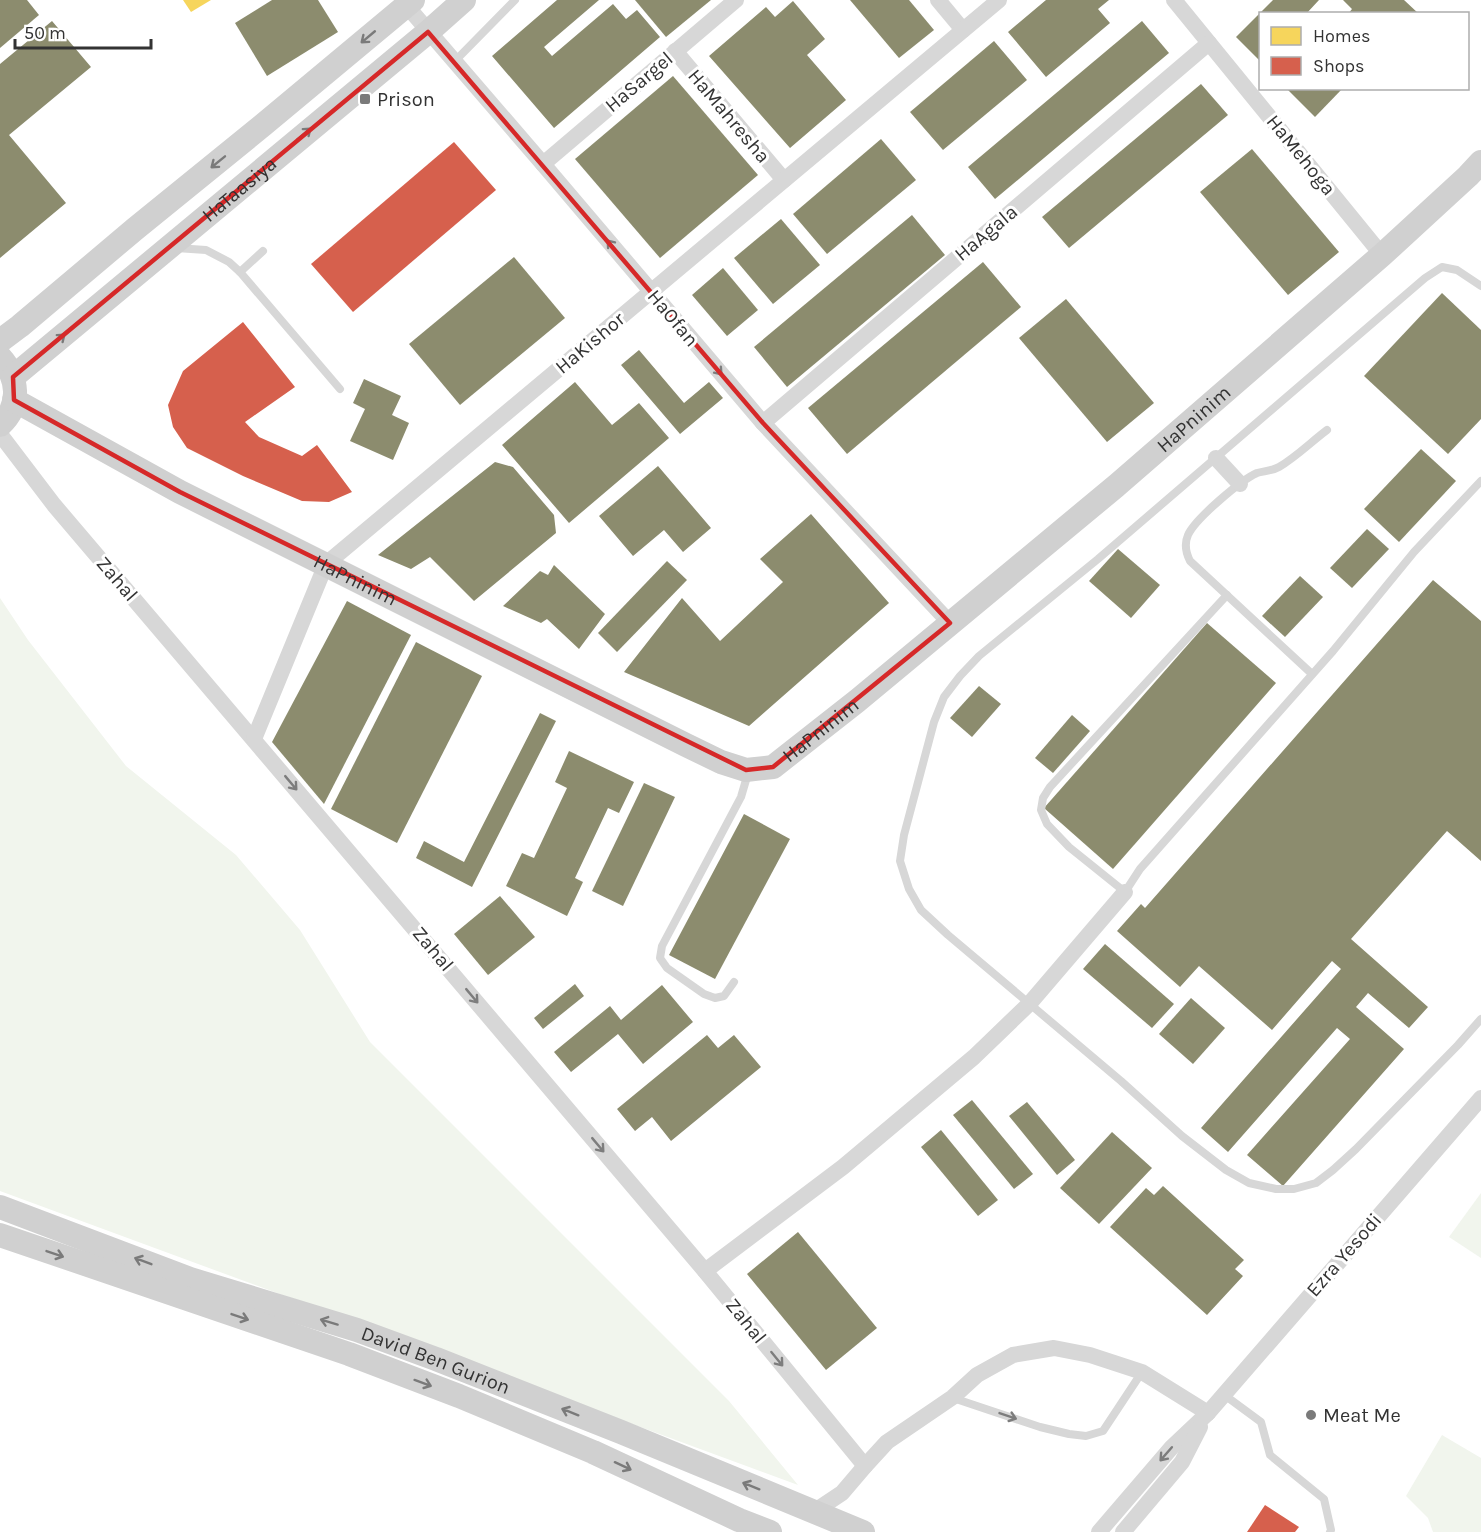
<svg xmlns="http://www.w3.org/2000/svg" width="1481" height="1532" font-family="Karla,sans-serif">
	<style>
		.green { fill: #f1f5ed }
		.homes { fill: #f6d55c }
		.shops { fill: #d6604d }
		.industry { fill: #8c8c6e }
		.lines { fill: none; stroke-linecap: round; stroke-linejoin: round }
		.lane { stroke: #d7d7d7; stroke-width: 8 }
		.street { stroke: #d7d7d7; stroke-width: 16 }
		.secondary { stroke: #d0d0d0; stroke-width: 24 }
		.oneway { stroke: #7a7a7a }
		.oneway2 { stroke: #7d7d7d }
		.marked { fill: none; stroke: #d62828; stroke-width: 4.5; stroke-linejoin: round }
		.poi-dot { fill: #7a7a7a; stroke: #fff; stroke-width: 2 }
		.labels { text-anchor: middle; dominant-baseline: central; stroke-width: 6; stroke-linejoin: round; paint-order: stroke }
		.street-label { font-size: 20px; fill: #333; stroke: #fff }
		.poi-label { font-size: 20px; fill: #333; stroke: #fff; text-anchor: start }
	</style>
	<rect width="100%" height="100%" fill="#fff"/>
	<!-- green -->
	<g class="green">
		<path d="M0,598l28,42 98,126 110,89 64,75 70,112 359,359 69,84 -798,-294z"/>
		<path d="M1481,1193v65l-32,-21z"/>
		<path d="M1442,1435l39,23v74h-48l-5,-14 -22,-22z"/>
	</g>
	<!-- homes -->
	<path class="homes" d="M183,0h28l-20,12z"/>
	<!-- shops -->
	<g class="shops">
		<path d="M454,142l42,48 -143,122 -42,-48z"/>
		<path d="M243,322l52,65 -50,35 14,15 43,19 15,-11 35,47 -23,10 -27,-1 -59,-25 -56,-28 -14,-21 -5,-22 15,-34z"/>
		<path d="M1265,1505l34,22 -4,5h-48z"/>
	</g>
	<!-- industry -->
	<g class="industry">
		<path d="M0,0h27l12,15 -39,33z"/>
		<path d="M272,0h46l20,32 -71,44 -32,-53z"/>
		<path d="M557,0h42l-55,47 8,9 61,-52 13,15 11,-9 23,27 -106,91 -62,-72z"/>
		<path d="M635,0h76l-45,37z"/>
		<path d="M850,0h59l25,30 -35,28z"/>
		<path d="M1046,0h63l-11,9 12,14 -64,54 -38,-45z"/>
		<path d="M1273,0h46l-13,14h-46v47l-24,-24z"/>
		<path d="M1343,0h61l15,14h-71l4,-5z"/>
		<path d="M793,1l32,38 -18,16 39,45 -56,48 -81,-92 57,-49 9,10z"/>
		<path d="M52,21l39,46 -82,68 57,68 -66,55v-194z"/>
		<path d="M1142,21l27,32 -174,146 -27,-32z"/>
		<path d="M994,41l33,39 -84,70 -33,-38z"/>
		<path d="M673,76l85,99 -98,83 -85,-99z"/>
		<path d="M1201,84l27,31 -159,133 -27,-31z"/>
		<path d="M1286,88h57l-28,29z"/>
		<path d="M881,139l35,41 -89,74 -34,-40z"/>
		<path d="M1252,149l87,103 -51,43 -88,-103z"/>
		<path d="M912,215l33,40 -158,132 -33,-40z"/>
		<path d="M781,219l39,46 -47,39 -39,-46z"/>
		<path d="M514,257l51,61 -105,87 -51,-61z"/>
		<path d="M983,262l38,45 -174,147 -39,-46z"/>
		<path d="M723,268l35,42 -31,26 -35,-41z"/>
		<path d="M1442,293l39,37v89l-33,35 -84,-78z"/>
		<path d="M1066,299l88,104 -47,39 -88,-104z"/>
		<path d="M639,350l45,53 25,-21 14,16 -43,36 -59,-69z"/>
		<path d="M364,379l37,17 -9,19 17,8 -16,37 -43,-19 15,-32 -12,-6z"/>
		<path d="M575,382l37,43 27,-22 30,35 -100,85 -67,-78z"/>
		<path d="M1421,449l35,32 -57,61 -35,-33z"/>
		<path d="M495,462l18,5 41,48 2,18 -82,68 -44,-44 -19,12 -33,-14z"/>
		<path d="M658,466l53,62 -28,24 -19,-22 -31,26 -34,-40z"/>
		<path d="M811,514l78,89 -140,123 -125,-54 58,-74 38,43 63,-59 -23,-23z"/>
		<path d="M1367,529l22,20 -37,39 -22,-20z"/>
		<path d="M1118,549l42,36 -29,33 -42,-37z"/>
		<path d="M667,561l20,19 -70,72 -19,-19z"/>
		<path d="M554,565l51,49 -26,35 -32,-30 -6,4 -38,-17 37,-35 8,4z"/>
		<path d="M1300,576l23,21 -38,40 -23,-21z"/>
		<path d="M1433,580l48,41v240l-34,-30 -96,108 77,68 -19,21 -41,-35 -12,14 48,42 -121,137 -36,-31 103,-116 -13,-11 -109,124 -27,-24 140,-159 -9,-8 -60,69 -73,-64 -19,21 -63,-56 24,-27 4,4z"/>
		<path d="M347,601l64,34 -87,169 -52,-62z"/>
		<path d="M1207,623l69,60 -163,186 -69,-61z"/>
		<path d="M416,642l66,34 -85,167 -66,-34z"/>
		<path d="M979,686l22,18 -29,33 -22,-19z"/>
		<path d="M540,713l16,8 -84,166 -56,-29 8,-17 40,21z"/>
		<path d="M1072,715l18,16 -37,42 -18,-15z"/>
		<path d="M569,751l65,31 -15,31 -11,-5 -33,70 8,4 -16,34 -61,-30 16,-33 12,5 33,-70 -12,-6z"/>
		<path d="M644,783l31,14 -52,109 -31,-15z"/>
		<path d="M744,814l46,25 -75,140 -46,-24z"/>
		<path d="M500,896l35,41 -47,38 -34,-41z"/>
		<path d="M1105,944l69,60 -22,24 -69,-59z"/>
		<path d="M575,984l9,12 -41,33 -9,-11z"/>
		<path d="M662,985l31,37 -50,42 -25,-30 -47,38 -17,-20 56,-46 11,14z"/>
		<path d="M1191,998l34,30 -32,36 -34,-30z"/>
		<path d="M707,1035l11,13 16,-13 27,32 -90,74 -19,-24 -17,14 -18,-22z"/>
		<path d="M972,1100l61,74 -19,15 -61,-74z"/>
		<path d="M1027,1102l48,58 -18,15 -48,-59z"/>
		<path d="M941,1130l57,70 -20,16 -57,-69z"/>
		<path d="M1112,1132l40,36 -53,56 -39,-36z"/>
		<path d="M1163,1186l81,74 -9,9 8,7 -36,39 -97,-88 36,-39 8,7z"/>
		<path d="M798,1232l79,96 -51,42 -79,-96z"/>
	</g>
	<g class="lines">
		<!-- lane -->
		<g class="lane">
			<path d="M454,62l61,-62"/>
			<path d="M176,248l30,2 23,12 11,10 100,117"/>
			<path d="M240,272l23,-21"/>
			<path d="M1481,286l-24,-16 -15,-3 -17,11 -327,281 -119,97 -19,20 -16,21 -10,25 -30,113 -4,26 9,28 12,21 27,25 173,146 61,55 44,34 23,13 27,6h18l22,-6 17,-13 23,-21 102,-104 23,-26"/>
			<path d="M1227,595l-177,192 -7,11 -2,12 6,14 22,23 56,45 15,-23 193,-218 81,-99 67,-71"/>
			<path d="M1312,674l-122,-113c-4,-8 -6,-17 -2,-26 7,-16 53,-55 69,-62 7,-2 15,-2 22,-6 17,-10 32,-25 48,-37"/>
			<path d="M734,982l-10,14 -9,2 -11,-4 -37,-26 -7,-10 2,-12 79,-149 5,-17v-8"/>
			<path d="M1223,1394l38,28 9,33 54,44 7,31 -1,2"/>
			<path d="M953,1398l87,29 29,7 17,2 17,-5 39,-59"/>
		</g>
		<!-- street -->
		<g class="street">
			<path d="M938,0l25,30"/>
			<path d="M1174,0l208,255"/>
			<path d="M406,5l137,159 220,259 187,200"/>
			<path d="M675,51l109,129"/>
			<path d="M543,164l193,-164"/>
			<path d="M763,423l446,-380"/>
			<path d="M0,434l54,71 651,766 160,195"/>
			<path d="M1216,458l24,26"/>
			<path d="M254,739l72,-175 673,-564"/>
			<path d="M705,1271l138,-104 131,-110 56,-54 95,-111"/>
			<path d="M806,1506l12,3 24,-16 23,-27 22,-24 66,-45 24,-22 36,-20 41,-7 36,7 52,17 66,41"/>
			<path d="M1099,1532l73,-85 36,-34 273,-315"/>
			<path d="M1123,1532l59,-70 18,-35"/>
		</g>
		<!-- secondary -->
		<g class="secondary">
			<path d="M0,341l20,-15 115,-97 128,-104 150,-125"/>
			<path d="M0,357c18,20 22,48 0,68"/>
			<path id="s1" d="M13,377l415,-345 36,-32"/>
			<path id="s2" d="M14,400l166,92 506,253 35,17 25,8 27,-3 84,-66 259,-215 266,-231 86,-79 13,-14"/>
			<path id="s3" d="M0,1207l190,72 167,51 79,29 185,73 242,100"/>
			<path d="M0,1235l349,119 110,42 134,56 146,68 31,12"/>
		</g>
	</g>
	<!-- one-way arrows -->
	<defs><path id="oneway-shaft" d="M-6 0H5M1.5-3L5.5 0L1.5 3" fill="none" stroke-width="1.6" stroke-linecap="round" stroke-linejoin="round" transform="scale(1.5)"/></defs>
	<g class="oneway">
		<use href="#oneway-shaft" transform="translate(368 37) rotate(140)"/>
		<use href="#oneway-shaft" transform="translate(304 134) rotate(-40)"/>
		<use href="#oneway-shaft" transform="translate(218 162) rotate(141)"/>
		<use href="#oneway-shaft" transform="translate(58 340) rotate(-40)"/>
		<use href="#oneway-shaft" transform="translate(55 1254) rotate(19)"/>
		<use href="#oneway-shaft" transform="translate(143 1261) rotate(-159)"/>
		<use href="#oneway-shaft" transform="translate(240 1317) rotate(19)"/>
		<use href="#oneway-shaft" transform="translate(329 1322) rotate(-163)"/>
		<use href="#oneway-shaft" transform="translate(423 1383) rotate(20)"/>
		<use href="#oneway-shaft" transform="translate(570 1412) rotate(-158)"/>
		<use href="#oneway-shaft" transform="translate(623 1466) rotate(25)"/>
		<use href="#oneway-shaft" transform="translate(751 1486) rotate(-158)"/>
	</g>
	<g class="oneway2">
		<use href="#oneway-shaft" transform="translate(613 247) rotate(-130)"/>
		<use href="#oneway-shaft" transform="translate(716 368) rotate(49)"/>
		<use href="#oneway-shaft" transform="translate(291 783) rotate(50)"/>
		<use href="#oneway-shaft" transform="translate(472 996) rotate(50)"/>
		<use href="#oneway-shaft" transform="translate(598 1145) rotate(50)"/>
		<use href="#oneway-shaft" transform="translate(777 1359) rotate(51)"/>
		<use href="#oneway-shaft" transform="translate(1008 1416) rotate(19)"/>
		<use href="#oneway-shaft" transform="translate(1166 1454) rotate(131)"/>
	</g>
	<!-- marked area -->
	<path class="marked" d="M428,32l335,391 187,200 -177,144 -27,3 -566,-278 -166,-92 -1,-23z"/>
	<!-- markers -->
	<g class="poi-dot">
		<rect x="359" y="93" width="12" height="12" rx="3"/>
		<circle cx="1311" cy="1415" r="6"/>
	</g>
	<g class="labels">
		<!-- street labels -->
		<g class="street-label">
			<text transform="translate(639 82) rotate(-40)">HaSargel</text>
			<text transform="translate(729 116) rotate(50)">HaMahresha</text>
			<text transform="translate(1301 155) rotate(51)">HaMehoga</text>
			<text stroke="none"><textPath href="#s1" startOffset="294">HaTaasiya</textPath></text>
			<text transform="translate(986 233) rotate(-40)">HaAgala</text>
			<text transform="translate(673 318) rotate(50)">HaOfan</text>
			<text transform="translate(590 343) rotate(-40)">HaKishor</text>
			<text stroke="none"><textPath href="#s2" startOffset="1394">HaPninim</textPath></text>
			<text transform="translate(117 579) rotate(49)">Zahal</text>
			<text stroke="none"><textPath href="#s2" startOffset="386">HaPninim</textPath></text>
			<text stroke="none"><textPath href="#s2" startOffset="908">HaPninim</textPath></text>
			<text transform="translate(433 949) rotate(50)">Zahal</text>
			<text transform="translate(1344 1255) rotate(-49)">Ezra Yesodi</text>
			<text transform="translate(746 1321) rotate(51)">Zahal</text>
			<text stroke="none"><textPath href="#s3" startOffset="462">David Ben Gurion</textPath></text>
		</g>
		<!-- poi labels -->
		<g class="poi-label">
			<text x="377" y="99">Prison</text>
			<text x="1323" y="1415">Meat Me</text>
		</g>
	</g>
	<!-- legend -->
	<rect x="1259" y="12" width="210" height="78" fill="#ffffff" stroke="#adadad" stroke-width="1.5"/>
	<rect x="1271" y="27" width="30" height="18" fill="#f6d55c" stroke="#adadad" stroke-width="1.5"/>
	<text x="1313" y="42" font-size="18" fill="#333333">Homes</text>
	<rect x="1271" y="57" width="30" height="18" fill="#d6604d" stroke="#adadad" stroke-width="1.5"/>
	<text x="1313" y="72" font-size="18" fill="#333333">Shops</text>
	<!-- scale -->
	<path d="M15 39v9h136v-9" fill="none" stroke="#333333" stroke-width="3"/>
	<text x="24" y="39" font-size="18" fill="#333333" stroke="#ffffff" stroke-width="4.5" paint-order="stroke">50 m</text>
</svg>
